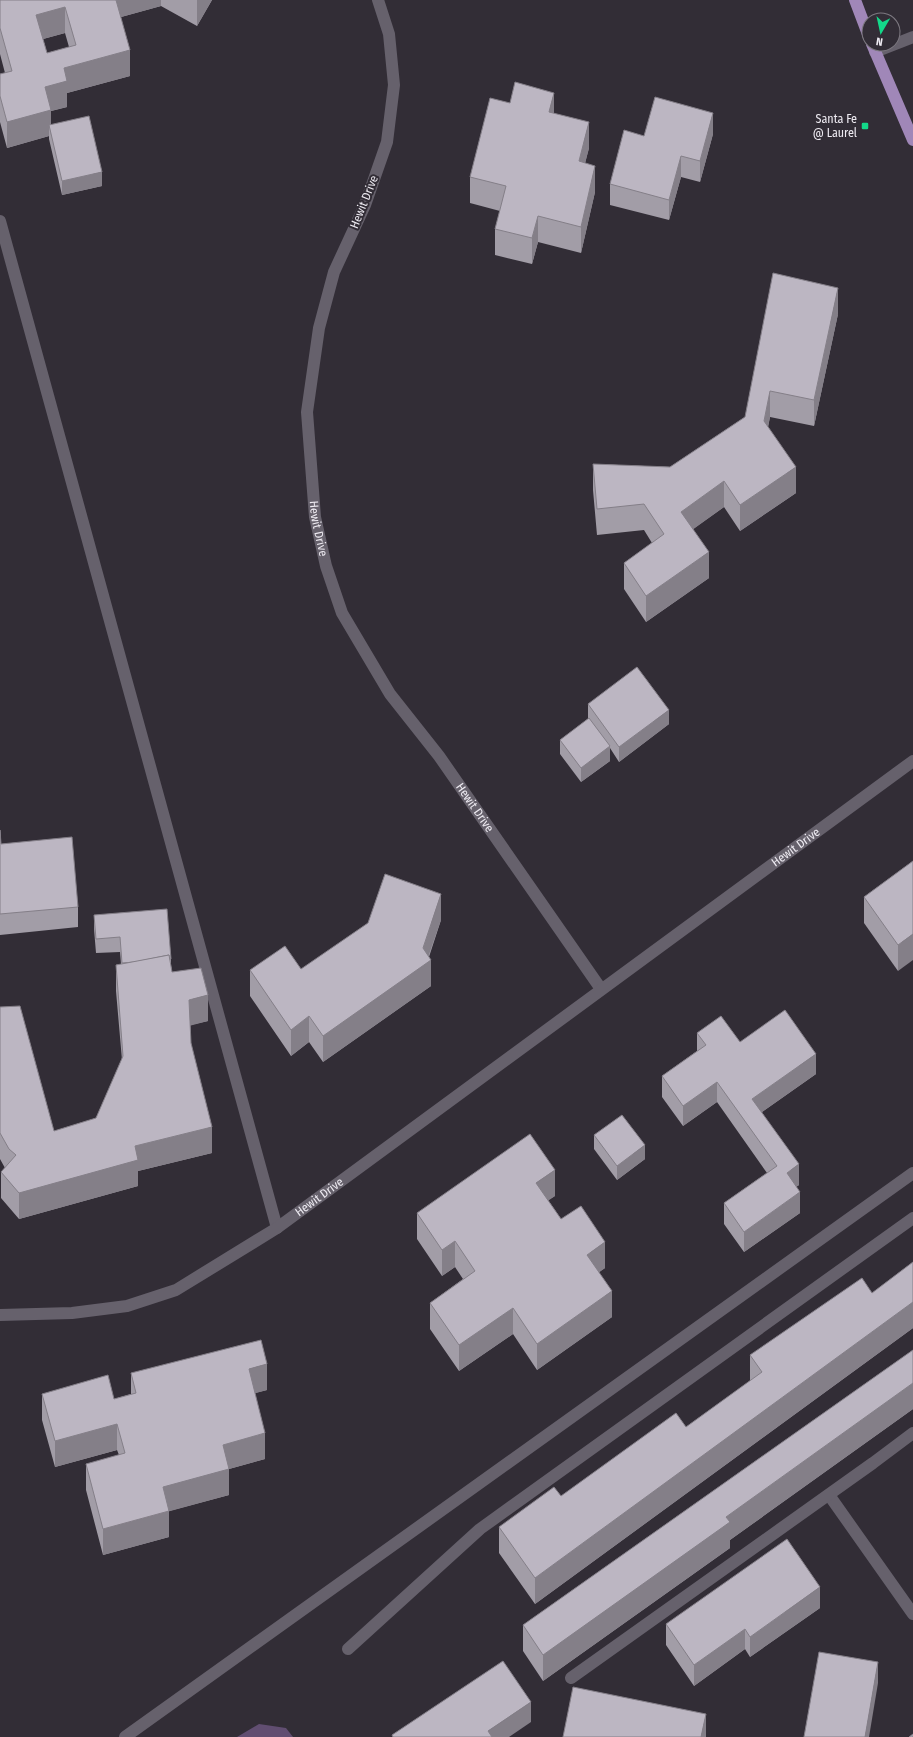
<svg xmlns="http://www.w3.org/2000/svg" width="913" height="1737" font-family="'Fira Sans Condensed',sans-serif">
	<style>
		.green { fill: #614e71 }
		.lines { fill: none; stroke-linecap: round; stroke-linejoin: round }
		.minor { stroke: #66616c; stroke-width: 12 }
		.major { stroke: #a087b8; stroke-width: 12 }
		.wall { fill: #a29da7; fill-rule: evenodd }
		.shaded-wall { fill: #847f88 }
		.building { fill: #bcb6c2; stroke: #847f88; fill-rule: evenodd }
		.poi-dot { fill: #13d98a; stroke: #322d36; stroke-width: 1.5 }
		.labels { text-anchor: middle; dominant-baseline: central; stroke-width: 4; stroke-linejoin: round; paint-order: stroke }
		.poi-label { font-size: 12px; fill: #eeebf2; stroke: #322d36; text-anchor: end }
		.street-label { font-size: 12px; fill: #eeebf2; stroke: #322d36 }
	</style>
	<rect width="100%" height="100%" fill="#322d36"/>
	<!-- green -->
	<path class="green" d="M259,1724l27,4 7,9h-56z"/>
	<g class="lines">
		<!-- minor -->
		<g class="minor">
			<path id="s1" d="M378,0l11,34 5,51 -7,57 -22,63 -31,67 -15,56 -12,84 8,105 11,49 16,47 48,81 49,62 162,233"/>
			<path d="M875,52l38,-15"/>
			<path d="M0,221l277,1007"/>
			<path id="s2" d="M0,1315l72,-2 55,-7 49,-16 101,-62 636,-467"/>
			<path d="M829,1495l84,119"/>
			<path d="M348,1649l132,-120 433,-311"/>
			<path d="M571,1678l302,-215 40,-30"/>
			<path d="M125,1737l788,-564"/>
		</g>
		<!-- major -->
		<g class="major">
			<path d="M855,0l14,37"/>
			<path d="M872,44l41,96"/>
		</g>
	</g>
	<!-- wall -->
	<g class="wall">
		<path d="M0,0h212l-15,26 -36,-20 -40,11 9,59 -63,17v14l-16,4v13l51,62 -40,9 -13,-56v-3l-42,12 -7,-26v-48l5,-1 -5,-19zM65,33l4,14 -22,6 -4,-14z"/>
		<path d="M554,113l35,35 -4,15 10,29 -14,61 -43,-11 -6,22 -37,-9v-26l5,-18 -30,-8v-26z"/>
		<path d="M713,134l-13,48 -19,-5 -12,43 -59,-15v-21l34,-48z"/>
		<path d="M838,314l-24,112 -44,-9 -2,10 28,66 -56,38 -16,-24 -31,22 16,49 -63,44 -22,-33v-26l28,-20 -8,-13 -47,5 -4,-45v-26l77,3 75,-50z"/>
		<path d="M588,704l81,20 -50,38 -9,-14v13l-29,21 -21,-28v-14l28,-21z"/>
		<path d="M0,830l1,14 77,63v20l-78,8z"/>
		<path d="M913,861l-15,110 -34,-48v-26z"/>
		<path d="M94,915l77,44v6l1,7 36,49 -18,4 1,18 21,110 -74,18v15l-119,33 -18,-21v-26l4,-4 -5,-9v-152l54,124 42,-13 26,-58 -6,-69v-26l5,-1 -1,-12 -24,1 -2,-24z"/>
		<path d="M441,920l-12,37 2,29 -108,76 -14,-20 -18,14 -41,-60v-26l51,-1z"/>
		<path d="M697,1033l43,9 76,32 -54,38 37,73 -3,2 4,26 -56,39 -20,-28v-21l43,-30 -50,-71 -34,24 -21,-29v-21l35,-25z"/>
		<path d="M594,1135l51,24 -28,21 -23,-31z"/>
		<path d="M555,1196l-7,4 13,19 44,49 -6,4 13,45 -75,53 -24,-36 -54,37 -29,-42v-26l33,-24 -8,-12 -13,9 -25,-37v-26z"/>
		<path d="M913,1262v66l-378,276 -36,-51v-26l62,-31 125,-69 64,-46v-26l122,-62z"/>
		<path d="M913,1350v59l-183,131v8l-187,133 -20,-30v-26z"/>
		<path d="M131,1373l136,17 -12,3 10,66 -36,10v26l-60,16v26l-66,18 -17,-65v-26l33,-9 -2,-5 -62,17 -13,-47v-26l72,5 17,-5z"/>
		<path d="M820,1608l-70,49 -5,-8 -51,37 -28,-41v-21z"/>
	</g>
	<!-- shaded-wall -->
	<g class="shaded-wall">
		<path d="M114,0h47v6l-47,13z"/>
		<path d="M197,0h15l-15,26z"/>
		<path d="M65,7v26l-29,8v-26z"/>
		<path d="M130,50v26l-63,17v14l-16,4v24l-2,-10v11l-42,12v-26l38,-35 19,-19z"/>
		<path d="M554,93v26l-5,-7z"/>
		<path d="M713,113v21l-13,48v-21z"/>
		<path d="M589,122v26l-10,39v-26z"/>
		<path d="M681,156v21l-12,43v-20z"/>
		<path d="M595,166v26l-14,61v-26z"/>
		<path d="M102,172v14l-40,9v-14z"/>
		<path d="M538,216v26l-6,22v-26z"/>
		<path d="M838,288v26l-24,112v-26z"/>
		<path d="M770,391v26l-6,30v-26z"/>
		<path d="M796,467v26l-56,38v-26z"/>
		<path d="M724,481v26l-43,31v-26z"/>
		<path d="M709,552v26l-63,44v-26z"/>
		<path d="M669,710v14l-50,38v-15z"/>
		<path d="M610,746v15l-29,21v-14z"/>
		<path d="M441,894v26l-15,43 5,-3v26l-108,76v-26l100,-88z"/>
		<path d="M913,934v26l-15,11v-26z"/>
		<path d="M208,995v26l-19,5v-26z"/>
		<path d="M309,1016v26l-18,14v-26z"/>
		<path d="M816,1054v20l-64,45v-20z"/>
		<path d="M717,1082v20l-34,24v-20z"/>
		<path d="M212,1127v26l-74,18v15l-119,33v-26l116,-47z"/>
		<path d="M645,1145v14l-28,21v-14z"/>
		<path d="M799,1164v21l-12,8v-20z"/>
		<path d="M555,1170v26l-19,13v-26z"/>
		<path d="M800,1192v21l-56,39v-20z"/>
		<path d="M455,1241v26l-13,9v-26z"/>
		<path d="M605,1242v26l-18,13v-26z"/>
		<path d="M612,1291v26l-75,53v-26z"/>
		<path d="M913,1302v26l-378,276v-26z"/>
		<path d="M513,1308v26l-54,37v-26z"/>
		<path d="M267,1364v26l-18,5v-26z"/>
		<path d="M913,1383v26l-183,131v8l-187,133v-26l183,-138z"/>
		<path d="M117,1424v26l-62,17v-26z"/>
		<path d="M265,1433v26l-36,10v26l-66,18v-26l60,-42z"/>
		<path d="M169,1511v26l-66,18v-26z"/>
		<path d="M820,1587v21l-70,49v-20z"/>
		<path d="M745,1629v20l-51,37v-21z"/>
		<path d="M878,1662v21l-9,54h-4z"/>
		<path d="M531,1702v20l-22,15h-21v-6z"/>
		<path d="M706,1714v23h-5z"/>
	</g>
	<!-- building -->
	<g class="building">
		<path d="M0,0h116l14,50 -66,18 3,13 -22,6 6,23 -44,12 -7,-26v-22l12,-3 -12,-43zM65,7l11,38 -29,8 -11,-38z"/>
		<path d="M515,82l39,11 -5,19 40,10 -10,39 16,5 -14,61 -43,-11 -6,22 -37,-9 11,-43 -36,-9 20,-79 20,5z"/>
		<path d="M655,97l58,16 -13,48 -19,-5 -12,44 -59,-16 14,-54 20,6z"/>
		<path d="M89,116l13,56 -40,9 -13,-56z"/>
		<path d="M773,273l65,15 -24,112 -44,-9 -6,30 32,46 -56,38 -16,-24 -43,31 28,40 -63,44 -22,-33 40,-29 -20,-30 -47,5 -4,-45 77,3 75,-50z"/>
		<path d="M637,667l32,43 -50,37 -31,-43z"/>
		<path d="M589,718l21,28 -29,22 -21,-28z"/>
		<path d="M0,830l1,14 71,-7 6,70 -78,7z"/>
		<path d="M913,861v73l-15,11 -34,-48z"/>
		<path d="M385,874l56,20 -18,54 8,12 -108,76 -14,-20 -18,14 -41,-60 35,-24 16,23 67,-46z"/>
		<path d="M167,909l4,50h-2v-4l-34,7 -13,1 -2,-26 -24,2 -2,-24z"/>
		<path d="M169,955l3,17 29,-4 7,27 -19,5 2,43 21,84 -77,19 3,14 -119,33 -18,-21 15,-17 -7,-6 -9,-16v-126l20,-1 34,125 42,-13 27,-62 -7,-91z"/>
		<path d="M785,1010l31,44 -64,45 47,65 -12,9 13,19 -56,40 -20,-29 53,-37 -60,-84 -34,24 -21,-30 44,-31 -9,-12 24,-17 19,26z"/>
		<path d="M622,1115l23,30 -28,21 -23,-31z"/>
		<path d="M530,1134l25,36 -19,13 25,36 20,-13 24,36 -18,13 25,36 -75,53 -24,-36 -54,37 -29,-42 45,-32 -20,-30 -13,9 -25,-37z"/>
		<path d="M913,1262v40l-378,276 -36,-51 55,-40 7,9 115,-83 10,14 76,-55 -12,-17 112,-77 10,15z"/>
		<path d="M261,1340l6,24 -18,5 16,64 -42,12 6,24 -66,18 6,24 -66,18 -17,-65 39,-11 -8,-29 -62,17 -13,-47 66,-19 6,24 22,-6 -5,-20z"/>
		<path d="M913,1350v33l-187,134 4,5 -187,133 -20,-30z"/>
		<path d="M787,1539l33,48 -70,50 -5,-8 -51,36 -28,-41z"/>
		<path d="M819,1652l59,10 -13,75h-61z"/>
		<path d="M503,1661l28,41 -43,29 4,6h-99l-1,-2z"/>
		<path d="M573,1687l133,27 -5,23h-138z"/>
		<path d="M913,1734v3h-4z"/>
	</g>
	<!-- markers -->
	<rect class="poi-dot" x="861" y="122" width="8" height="8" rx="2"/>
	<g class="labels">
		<!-- poi labels -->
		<g class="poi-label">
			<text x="857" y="119">Santa Fe<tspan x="857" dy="14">@ Laurel</tspan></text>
		</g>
		<!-- street labels -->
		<g class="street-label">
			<text transform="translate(364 202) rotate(-68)">Hewit Drive</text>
			<text stroke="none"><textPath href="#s1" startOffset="545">Hewit Drive</textPath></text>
			<text stroke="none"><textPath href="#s1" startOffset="869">Hewit Drive</textPath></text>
			<text stroke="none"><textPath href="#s2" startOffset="941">Hewit Drive</textPath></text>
			<text stroke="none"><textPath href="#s2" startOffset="350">Hewit Drive</textPath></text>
		</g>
	</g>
	<!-- north arrow -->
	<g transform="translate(881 32) rotate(189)"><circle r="19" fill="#322d36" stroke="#7d7981"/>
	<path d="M0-3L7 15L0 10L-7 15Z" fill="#13d98a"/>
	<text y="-6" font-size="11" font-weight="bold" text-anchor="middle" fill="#eeebf2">N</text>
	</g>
</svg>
